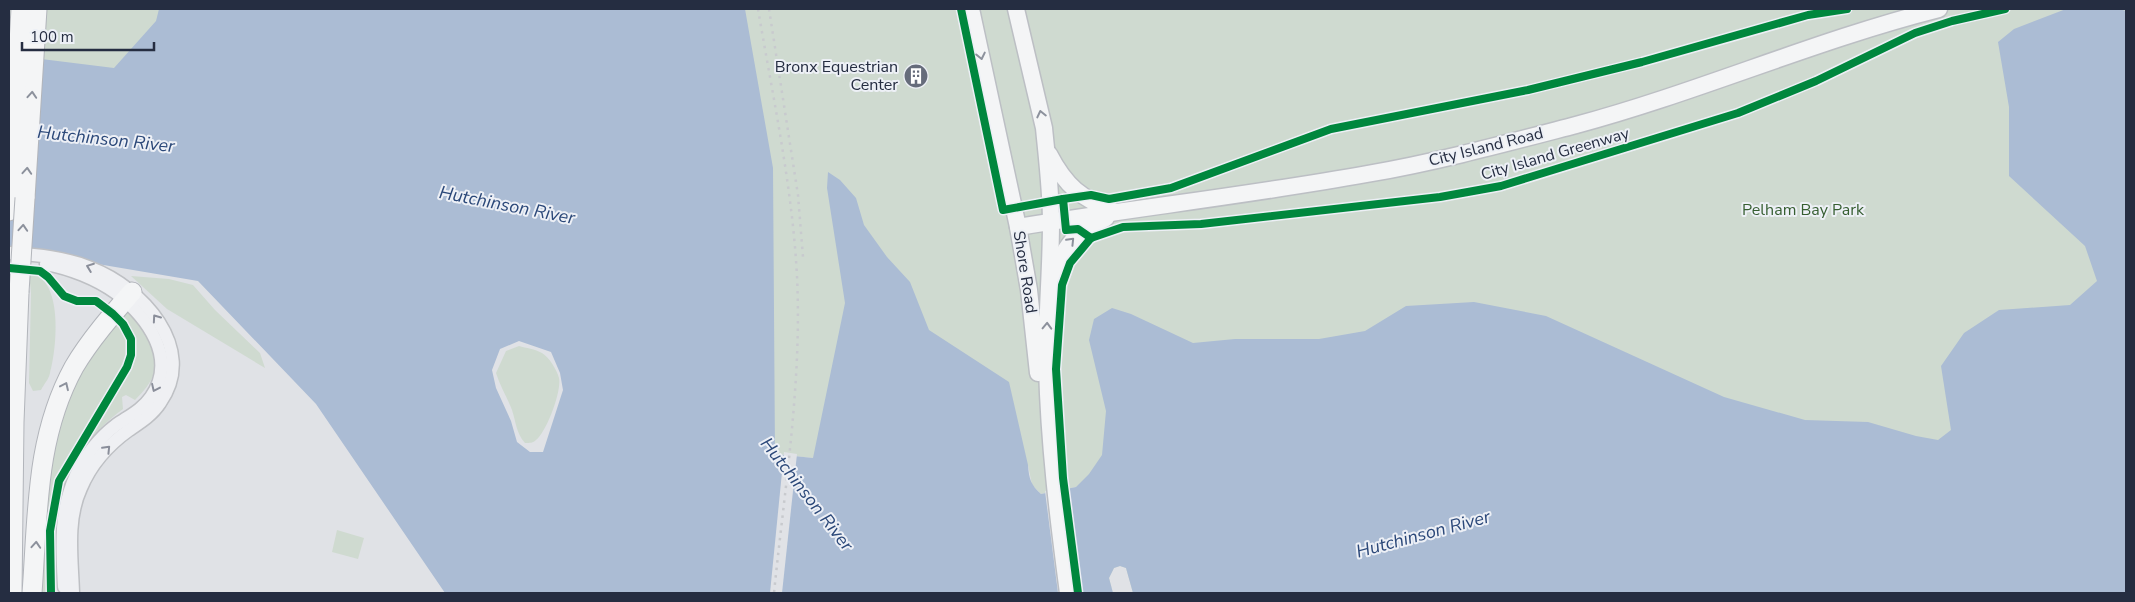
<svg xmlns="http://www.w3.org/2000/svg" width="2135" height="602" font-family="'Nunito Sans',sans-serif">
	<style>
		.green { fill: #cfdad0 }
		.water { fill: #abbcd4; fill-rule: evenodd }
		.pier { fill: #e0e2e6 }
		.lines { fill: none; stroke-linecap: round; stroke-linejoin: round }
		.minor-casing { stroke: #bec0c4; stroke-width: 15 }
		.major-casing { stroke: #bcbfc4; stroke-width: 19 }
		.highway-casing { stroke: #b2b5bb; stroke-width: 21 }
		.minor { stroke: #eff0f3; stroke-width: 12 }
		.major { stroke: #f4f5f6; stroke-width: 16 }
		.highway { stroke: #f4f5f6; stroke-width: 19 }
		.rail { stroke: #c8cace; stroke-width: 2.5; stroke-dasharray: 2.5 5; stroke-linecap: butt }
		.highway-bridge-casing { stroke: #b2b5bb; stroke-width: 21; stroke-linecap: butt }
		.highway-bridge { stroke: #f4f5f6; stroke-width: 19 }
		.cycleway-casing { stroke: #edf0f6; stroke-width: 11 }
		.cycleway { stroke: #00873e; stroke-width: 8 }
		.oneway { stroke: #8c919c }
		.oneway2 { stroke: #8a8e9a }
		.labels { text-anchor: middle; dominant-baseline: central; stroke-width: 4; stroke-linejoin: round; paint-order: stroke }
		.poi-label { font-size: 16px; fill: #252d41; stroke: #edf0f6; text-anchor: end }
		.street-label { font-size: 16px; fill: #252d41; stroke: #edf0f6 }
		.park-label { font-size: 16px; fill: #365e31; stroke: #edf0f6 }
		.water-label { font-size: 18px; font-style: italic; fill: #2b4879; stroke: #edf0f6 }
	</style>
	<rect width="100%" height="100%" fill="#e0e2e6"/>
	<!-- green -->
	<g class="green">
		<path d="M9,9h2117v363l-41,90 -952,131 -7,-25 -6,-2 -6,2 -5,10 4,15 -37,-106 -35,7 -9,-9 -4,-20 -215,-7 -38,-4 -766,-399z"/>
		<path d="M29,273c35,4 28,76 21,100 -1,6 -6,11 -9,17l-8,1 -4,-8 2,-90z"/>
		<path d="M131,276l38,3 24,6 22,25 45,43 5,15 -98,-59z"/>
		<path d="M128,313c15,10 29,35 27,54 0,12 -12,25 -20,33l-9,-5 -4,2 1,12c-40,29 -65,73 -69,123 -1,20 1,41 2,61h-20l7,-82 14,-85 32,-70 33,-42z"/>
		<path d="M519,346c7,2 16,3 23,7 7,4 15,17 17,25 3,13 -13,55 -23,62 -3,3 -6,3 -11,3 -9,-10 -9,-21 -13,-33 -5,-13 -12,-24 -16,-37l10,-22z"/>
		<path d="M337,530l27,8 -6,21 -26,-7z"/>
	</g>
	<!-- water -->
	<path class="water" d="M159,9h586l28,159 2,286 38,4 32,-155 -18,-115 1,-16 12,8 16,18 8,27 23,32 23,25 19,48 80,52 19,83c1,14 3,20 13,29l35,-7 13,-13 13,-19 4,-44 -17,-71 5,-21 18,-11 19,6 62,29 42,-4h84l46,-8 41,-25 68,-4 72,14 178,81 81,23 63,2 48,14 22,4 13,-10 -10,-64 23,-33 35,-23 71,-5 27,-24 -12,-35 -76,-70v-69l-11,-65 16,-13 52,-20h53l7,2v582h-993l-7,-25 -6,-2 -6,2 -5,10 4,15h-668l-129,-189 -118,-123 -189,-32v-194l105,13 42,-47zM519,341l32,11 9,21 3,17 -20,62h-13l-13,-10 -6,-21 -15,-33 -4,-18 8,-21z"/>
	<!-- pier -->
	<g class="pier">
		<path d="M784,452l13,2 -15,139h-12z"/>
		<path d="M1066,487l13,106h-21l-13,-102z"/>
	</g>
	<g class="lines">
		<defs>
			<g id="minor">
				<path d="M9,253c28,2 56,4 82,15 50,19 108,80 69,135 -8,12 -19,19 -31,27 -21,15 -38,34 -48,58 -15,32 -9,71 -8,105"/>
				<path d="M46,264c23,4 51,15 70,29 31,24 62,65 35,104 -9,13 -22,19 -35,28 -17,13 -31,31 -40,50 -17,36 -14,74 -12,112"/>
			</g>
			<g id="major">
				<path d="M971,9l47,218 11,63 9,83"/>
				<path d="M1016,9l28,119c3,31 7,63 7,95 0,48 -5,96 -4,144 2,76 11,151 21,226"/>
				<path d="M1049,154c17,33 32,44 66,58"/>
				<path d="M1018,227c116,-19 233,-32 349,-53 70,-12 140,-31 209,-49 123,-33 240,-85 363,-116"/>
				<path d="M1053,275c14,-33 21,-41 53,-57"/>
			</g>
			<g id="highway">
				<path d="M25,198l12,-189"/>
				<path d="M9,211l12,-202"/>
				<path d="M12,593l2,-171 5,-130"/>
				<path d="M32,593c6,-78 3,-155 42,-226 16,-27 37,-51 58,-75"/>
			</g>
		</defs>
		<!-- minor casing -->
		<use href="#minor" class="minor-casing"/>
		<!-- major casing -->
		<use href="#major" class="major-casing"/>
		<!-- highway casing -->
		<use href="#highway" class="highway-casing"/>
		<!-- minor -->
		<use href="#minor" class="minor"/>
		<!-- major -->
		<use href="#major" class="major"/>
		<!-- highway -->
		<use href="#highway" class="highway"/>
		<!-- rail -->
		<g class="rail">
			<path d="M758,9c14,83 32,167 38,251 8,110 -11,224 -22,333"/>
			<path d="M769,9l29,186 5,62"/>
		</g>
		<defs>
			<path id="highway-bridge" d="M19,292l6,-94"/>
		</defs>
		<!-- highway-bridge casing -->
		<use href="#highway-bridge" class="highway-bridge-casing"/>
		<!-- highway-bridge -->
		<use href="#highway-bridge" class="highway-bridge"/>
		<defs>
			<g id="cycleway">
				<path d="M961,9l42,201 60,-11 3,31 12,-1 13,9"/>
				<path d="M1063,199l28,-4 18,4 62,-11 160,-59 197,-39 114,-28 166,-47 39,-6"/>
				<path d="M1091,238l32,-11 78,-3 239,-27 61,-11 237,-73 78,-32 99,-48 37,-12 53,-12"/>
				<path d="M9,268l31,3 8,6 16,19 13,5h19l17,13 10,10 8,15v16l-4,12 -68,114 -9,50 1,62"/>
				<path d="M1078,593l-15,-115 -7,-109 6,-84 8,-22 21,-25"/>
			</g>
		</defs>
		<!-- cycleway casing -->
		<use href="#cycleway" class="cycleway-casing"/>
		<!-- cycleway -->
		<use href="#cycleway" class="cycleway"/>
	</g>
	<!-- one-way arrows -->
	<defs><path id="oneway-chevron" d="M-2-3.5L2.5 0L-2 3.5" fill="none" stroke-width="1.6" stroke-linecap="round" stroke-linejoin="round" transform="scale(1.25)"/></defs>
	<g class="oneway">
		<use href="#oneway-chevron" transform="translate(981 56) rotate(78)"/>
		<use href="#oneway-chevron" transform="translate(32 95) rotate(-86)"/>
		<use href="#oneway-chevron" transform="translate(1041 114) rotate(-103)"/>
		<use href="#oneway-chevron" transform="translate(27 171) rotate(-86)"/>
		<use href="#oneway-chevron" transform="translate(23 228) rotate(-86)"/>
		<use href="#oneway-chevron" transform="translate(1071 241) rotate(-46)"/>
		<use href="#oneway-chevron" transform="translate(1047 326) rotate(-88)"/>
		<use href="#oneway-chevron" transform="translate(65 386) rotate(-65)"/>
		<use href="#oneway-chevron" transform="translate(36 545) rotate(-86)"/>
	</g>
	<g class="oneway2">
		<use href="#oneway-chevron" transform="translate(90 267) rotate(-159)"/>
		<use href="#oneway-chevron" transform="translate(156 318) rotate(-125)"/>
		<use href="#oneway-chevron" transform="translate(155 388) rotate(115)"/>
		<use href="#oneway-chevron" transform="translate(107 449) rotate(-46)"/>
	</g>
	<!-- icons -->
	<defs>
		<symbol id="building-disc" viewBox="-11 -11 22 22"><circle r="9.5" fill="#666c7b" stroke="#edf0f6"/><path d="M-4-6H4V6H1V3H-1V6H-4ZM-2.5-4.3h1.7v1.8h-1.7ZM.8-4.3h1.7v1.8H.8ZM-2.5-1h1.7V.8h-1.7ZM.8-1h1.7V.8H.8Z" fill="#fff"/></symbol>
	</defs>
	<g fill-rule="evenodd">
		<use href="#building-disc" x="902" y="62" width="28" height="28"/>
	</g>
	<g class="labels">
		<!-- poi labels -->
		<g class="poi-label">
			<text x="898" y="67">Bronx Equestrian<tspan x="898" dy="18">Center</tspan></text>
		</g>
		<!-- street labels -->
		<g class="street-label">
			<text transform="translate(1486 147) rotate(-14)">City Island Road</text>
			<text transform="translate(1555 154) rotate(-16)">City Island Greenway</text>
			<text transform="translate(1025 272) rotate(81)">Shore Road</text>
		</g>
		<!-- park labels -->
		<g class="park-label">
			<text x="1803" y="210">Pelham Bay Park</text>
		</g>
		<!-- water labels -->
		<g class="water-label">
			<text transform="translate(106 139) rotate(6)">Hutchinson River</text>
			<text transform="translate(507 205) rotate(11)">Hutchinson River</text>
			<text transform="translate(807 494) rotate(52)">Hutchinson River</text>
			<text transform="translate(1423 534) rotate(-15)">Hutchinson River</text>
		</g>
	</g>
	<!-- border -->
	<rect width="2135" height="602" fill="none" stroke="#252d41" stroke-width="20"/>
	<!-- scale -->
	<path d="M22 42v8h132v-8" fill="none" stroke="#252d41" stroke-width="2.5"/>
	<text x="30" y="42" font-size="15" fill="#252d41" stroke="#edf0f6" stroke-width="4" paint-order="stroke">100 m</text>
</svg>
